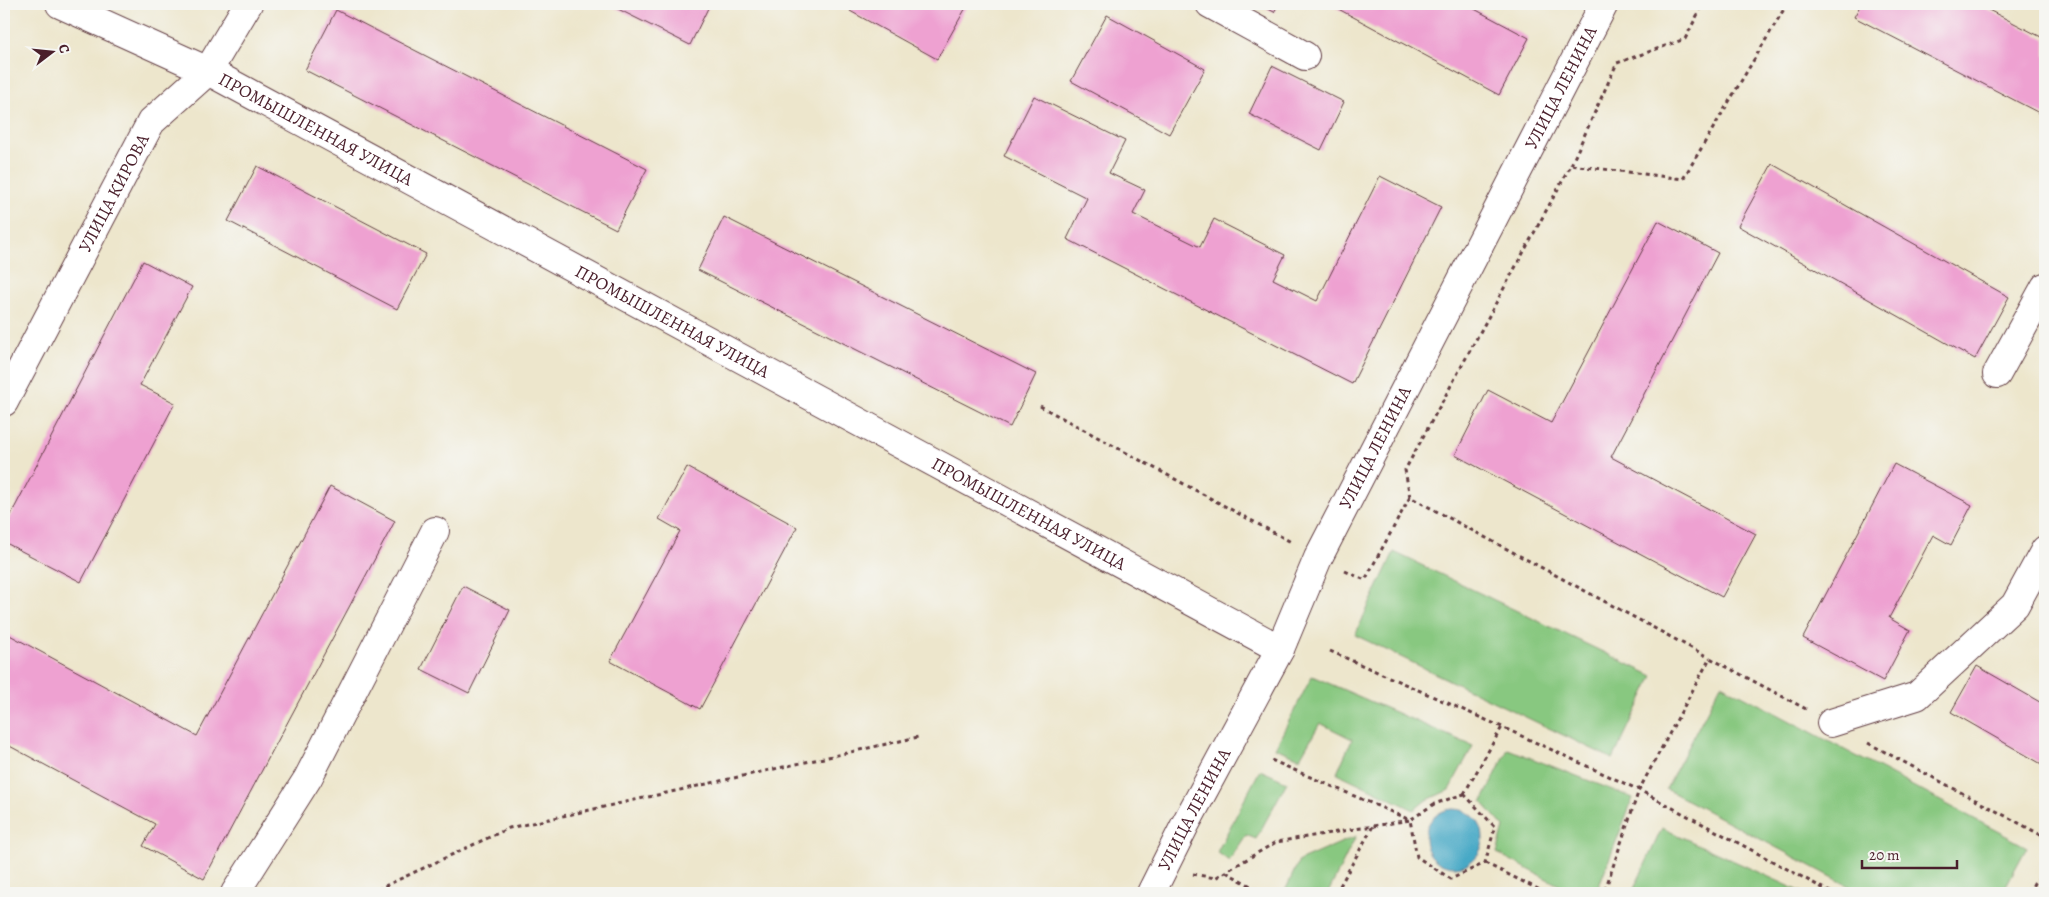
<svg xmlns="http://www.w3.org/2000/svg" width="2049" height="897" font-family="Alegreya,serif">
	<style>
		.green { fill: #88c880; stroke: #697456 }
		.water { fill: #46a9c6; stroke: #486478 }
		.building { fill: #eea1d1 }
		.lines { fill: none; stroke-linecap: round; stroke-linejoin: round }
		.minor-casing { stroke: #623d43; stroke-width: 30 }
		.path { stroke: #623d43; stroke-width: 3; stroke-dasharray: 4 4; stroke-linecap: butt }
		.minor { stroke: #fff; stroke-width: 28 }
		.labels { text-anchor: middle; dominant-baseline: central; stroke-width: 5; stroke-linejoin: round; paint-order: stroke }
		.street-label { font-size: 18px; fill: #4a1f2b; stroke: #f6f6f2 }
	</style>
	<rect width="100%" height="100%" fill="#f6f6f2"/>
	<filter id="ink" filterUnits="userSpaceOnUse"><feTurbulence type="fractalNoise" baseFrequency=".02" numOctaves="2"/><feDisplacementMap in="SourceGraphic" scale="10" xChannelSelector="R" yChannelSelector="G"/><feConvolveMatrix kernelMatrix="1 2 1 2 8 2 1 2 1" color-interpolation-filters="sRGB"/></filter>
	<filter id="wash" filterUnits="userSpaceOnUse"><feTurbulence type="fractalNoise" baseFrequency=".0096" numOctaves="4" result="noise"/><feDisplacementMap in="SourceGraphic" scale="20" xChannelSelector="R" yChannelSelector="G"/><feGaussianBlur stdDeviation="1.12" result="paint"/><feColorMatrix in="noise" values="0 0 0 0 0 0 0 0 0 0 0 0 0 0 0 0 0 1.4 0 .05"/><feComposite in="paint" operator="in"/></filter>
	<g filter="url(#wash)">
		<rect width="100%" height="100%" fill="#ede6cc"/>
		<!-- green -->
		<g class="green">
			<path d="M1394,552l259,124 -40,83 -258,-124z"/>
			<path d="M1312,676l161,70 -24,44 -24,11 -11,9 -77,-37 15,-34 -32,-16 -20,35 -25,-10z"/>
			<path d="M1721,684l306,163 -25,46h-140l-196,-104z"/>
			<path d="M1508,749l125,49 -37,95h-22l-77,-40 7,-26 -22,-25z"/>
			<path d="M1260,770l27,12 -31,57 -10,-4 -17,26 -12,-9z"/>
			<path d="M1662,828l142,65h-172z"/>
			<path d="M1356,836l-28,57h-44l15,-32z"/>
		</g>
		<!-- water -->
		<circle class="water" cx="1454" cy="838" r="29"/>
		<g id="blocks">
			<!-- building -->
			<g class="building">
				<path d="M608,4h102l-20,41z"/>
				<path d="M854,4h114l-31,55 -87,-48z"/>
				<path d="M1259,4h20l-5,8z"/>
				<path d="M1329,4h136l64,34 -30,57z"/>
				<path d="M1861,4h116l68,35v77l-191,-99z"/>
				<path d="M336,10l311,159 -31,60 -311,-159z"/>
				<path d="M1107,15l98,54 -36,65 -98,-53z"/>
				<path d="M1272,66l72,36 -23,48 -72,-36z"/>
				<path d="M1034,96l91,45 -16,32 36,17 -12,24 67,33 14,-28 71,36 -12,24 44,22 63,-125 61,31 -89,177 -285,-145 20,-41 -83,-42z"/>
				<path d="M1772,164l237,133 -34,62 -237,-133z"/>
				<path d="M257,166l169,88 -29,55 -169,-88z"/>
				<path d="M724,217l312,157 -26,53 -312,-157z"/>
				<path d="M1658,221l60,32 -107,204 145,77 -34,63 -267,-142 33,-65 63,33z"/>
				<path d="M143,261l49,26 -52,98 35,18 -94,179 -77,-40v-14z"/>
				<path d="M1894,464l78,41 -21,40 -18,-10 -44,83 21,12 -27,51 -80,-43z"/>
				<path d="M687,467l110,60 -97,182 -90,-48 70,-130 -21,-12z"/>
				<path d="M330,486l65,35 -191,358 -61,-33 12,-22 -151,-81v-111l193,104z"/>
				<path d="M463,586l47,24 -41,83 -48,-24z"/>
				<path d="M1977,666l68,39v61l-94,-54z"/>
			</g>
		</g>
	</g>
	<g filter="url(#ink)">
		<use href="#blocks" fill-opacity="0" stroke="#623d43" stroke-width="1"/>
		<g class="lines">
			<defs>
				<g id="minor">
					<path id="s1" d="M60,4l148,67 1072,578"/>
					<path d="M1210,4l95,52"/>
					<path d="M1997,374l48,-87"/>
					<path id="s2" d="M4,402l147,-280 57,-51 40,-67"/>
					<path d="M1831,723l86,-27 98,-91 30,-55"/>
					<path d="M235,893l73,-115 127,-247"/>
					<path id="s3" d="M1151,893l35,-70 94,-174 38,-91 286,-554"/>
				</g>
			</defs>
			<!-- minor casing -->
			<use href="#minor" class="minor-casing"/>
			<!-- path -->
			<g class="path">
				<path d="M1571,165l46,-102 68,-24 18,-35"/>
				<path d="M1040,406l253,137"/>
				<path d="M1410,497l-5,-27 166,-305 112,14 104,-175"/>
				<path d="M1345,571l20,9 45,-83 300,161"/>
				<path d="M1330,651l172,76 137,63 -35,103"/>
				<path d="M1806,709l-96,-51 -71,132 193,103"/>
				<path d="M1868,743l177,94"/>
				<path d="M1464,794l31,33 -10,36 -34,16 -34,-22 -7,-37 24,-16z"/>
				<path d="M1464,794l38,-67"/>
				<path d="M1485,863l61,30"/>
				<path d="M1226,872l37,21"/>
				<path d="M1193,874l22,4 61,-36 134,-22 -139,-60"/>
				<path d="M370,893l139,-65 409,-91"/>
				<path d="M1336,893l37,-67"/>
				<path d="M2029,893l5,-10 11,-10"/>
			</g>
			<!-- minor -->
			<use href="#minor" class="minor"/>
		</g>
	</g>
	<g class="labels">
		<!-- street labels -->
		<g class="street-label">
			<text stroke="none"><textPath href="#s3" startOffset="904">УЛИЦА ЛЕНИНА</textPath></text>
			<text stroke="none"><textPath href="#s1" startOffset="285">ПРОМЫШЛЕННАЯ УЛИЦА</textPath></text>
			<text stroke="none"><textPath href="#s2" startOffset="236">УЛИЦА КИРОВА</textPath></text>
			<text stroke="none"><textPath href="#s1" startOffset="690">ПРОМЫШЛЕННАЯ УЛИЦА</textPath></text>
			<text stroke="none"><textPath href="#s3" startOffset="499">УЛИЦА ЛЕНИНА</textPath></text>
			<text stroke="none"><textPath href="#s1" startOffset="1095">ПРОМЫШЛЕННАЯ УЛИЦА</textPath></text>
			<text stroke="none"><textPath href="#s3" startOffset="94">УЛИЦА ЛЕНИНА</textPath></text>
		</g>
	</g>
	<!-- margin -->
	<rect width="2049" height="897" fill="none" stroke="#f6f6f2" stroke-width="20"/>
	<!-- north arrow -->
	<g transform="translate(52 52) rotate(74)" stroke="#f6f6f2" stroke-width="4" paint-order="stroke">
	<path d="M0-4L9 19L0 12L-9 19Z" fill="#4a1f2b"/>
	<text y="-8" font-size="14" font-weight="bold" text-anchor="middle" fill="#4a1f2b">С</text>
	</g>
	<!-- scale -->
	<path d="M1862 860v8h95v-8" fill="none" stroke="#4a1f2b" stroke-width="2.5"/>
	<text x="1869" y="860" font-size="15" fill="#4a1f2b" stroke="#f6f6f2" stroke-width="4" paint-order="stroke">20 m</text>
</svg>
